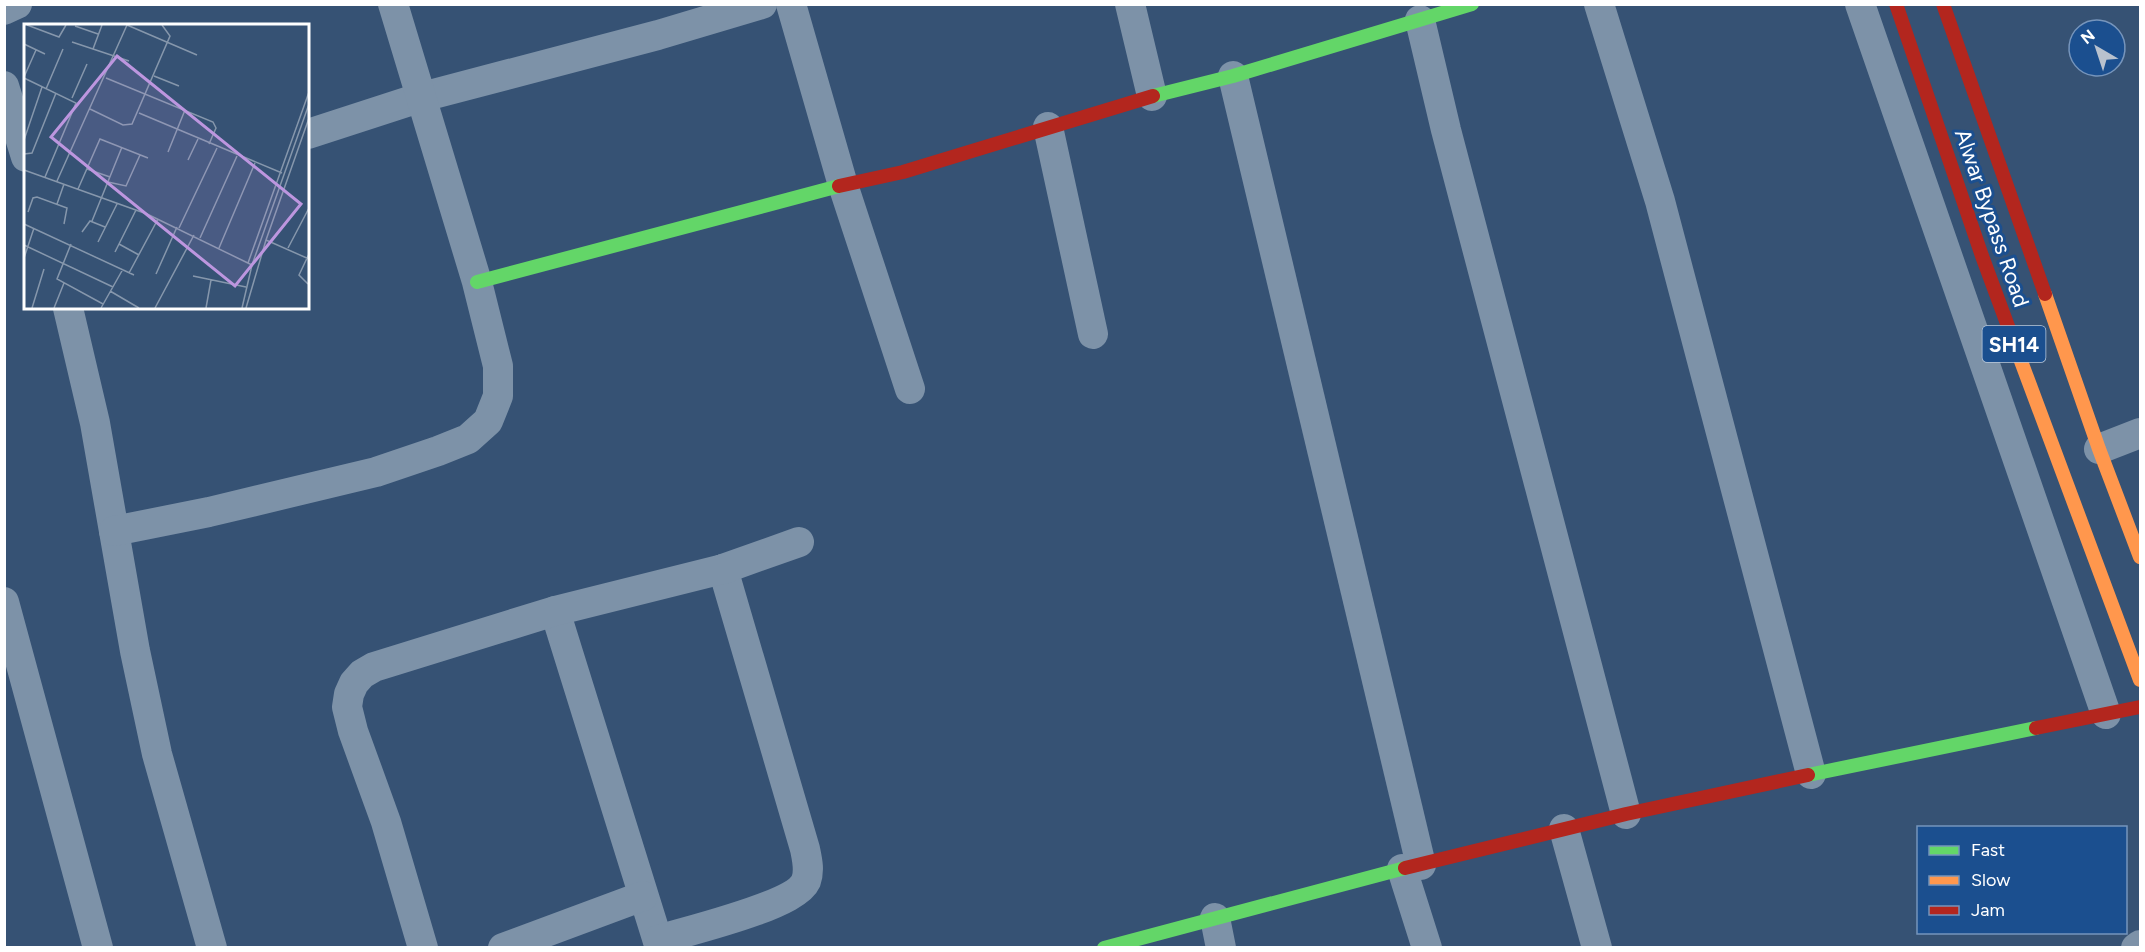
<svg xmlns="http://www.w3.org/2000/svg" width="2145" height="952" font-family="Figtree,sans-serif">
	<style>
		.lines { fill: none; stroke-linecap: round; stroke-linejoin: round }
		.street { stroke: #7d92a8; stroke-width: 30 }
		.fast { stroke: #63d668; stroke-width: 14 }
		.slow { stroke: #ff974d; stroke-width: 14 }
		.jam { stroke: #b3261e; stroke-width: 14 }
		.labels { text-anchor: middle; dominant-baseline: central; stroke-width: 6; stroke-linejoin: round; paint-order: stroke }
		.shield { fill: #1b4f8f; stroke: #bbcadd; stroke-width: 1.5 }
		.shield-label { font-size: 21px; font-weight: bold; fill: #fff }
		.street-label { font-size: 22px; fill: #fff; stroke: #1b4f8f }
		.inset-road { fill: none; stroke: #8697ac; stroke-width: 1.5 }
		.view { fill: #bd96df; fill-opacity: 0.15; stroke: #bd96df; stroke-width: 3 }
		.inset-edge { fill: none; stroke: #fff; stroke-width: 3 }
	</style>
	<rect width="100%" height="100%" fill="#365274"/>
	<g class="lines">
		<!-- street -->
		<g class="street">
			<path d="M791,4l52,181 67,204"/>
			<path d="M1130,4l22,92"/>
			<path d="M1599,4l61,197 151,573"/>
			<path d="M1860,4l246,710"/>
			<path d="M4,10l13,-6"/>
			<path d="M1420,20l26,110 180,684"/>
			<path d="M1233,76l188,789"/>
			<path d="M4,86l22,71"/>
			<path d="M1048,127l45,207"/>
			<path d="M308,134l114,-37 236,-62 104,-31"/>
			<path d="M68,308l27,115 40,228 22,103 55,194"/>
			<path d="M2099,449l41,-16"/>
			<path d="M114,531l95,-19 167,-40 62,-21 30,-12 20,-18 10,-25v-30l-21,-84 -84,-278"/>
			<path d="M4,602l94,346"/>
			<path d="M555,611l105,337"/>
			<path d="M1564,829l33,119"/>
			<path d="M1402,869l25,79"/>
			<path d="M1215,918l6,30"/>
			<path d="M658,940c29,-9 137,-34 148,-59 4,-11 1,-22 -1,-32l-82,-280"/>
			<path d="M423,948l-37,-126 -33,-91 -6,-24 2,-13 5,-11 8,-9 12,-7 181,-56 168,-42 76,-27"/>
			<path d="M503,948l140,-52"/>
			<path d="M2136,948l4,-3"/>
		</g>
		<!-- fast -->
		<g class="fast">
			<path d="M1153,96l80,-20 239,-72"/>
			<path d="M477,282l362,-96"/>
			<path d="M1808,775l228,-47"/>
			<path d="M1104,948l301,-80"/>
		</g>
		<!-- slow -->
		<g class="slow">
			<path d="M2045,294l54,155 41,108"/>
			<path d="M2012,337l128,343"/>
		</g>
		<!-- jam -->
		<g class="jam">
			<path d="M1896,4l86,252 30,81"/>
			<path d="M1943,4l102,290"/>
			<path d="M839,186l64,-14 250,-76"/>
			<path d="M2036,728l104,-21"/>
			<path d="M1405,868l221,-54 182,-39"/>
		</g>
	</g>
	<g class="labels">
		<!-- shield labels -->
		<rect class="shield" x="1982.5" y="326" width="63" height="36" rx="4.5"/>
		<g class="shield-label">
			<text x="2014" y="344">SH14</text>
		</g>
		<!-- street labels -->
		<g class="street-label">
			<text transform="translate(1992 218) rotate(71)">Alwar Bypass Road</text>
		</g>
	</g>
	<!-- overview -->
	<g transform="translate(24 24)">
		<rect width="285" height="285" fill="#365274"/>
		<path class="inset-road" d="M3,1l32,12 7,-12M103,1l70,30M51,2l23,8M48,18l57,19M0,20l21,10M69,25l9,-24M130,52l25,10M0,53l12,-27M0,54l52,25 -31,74M82,54l107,44 3,6 -7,16M22,65l17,-40M48,74l15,-34M66,85l33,16 9,-1 38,-88 -8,-11M115,89l143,60M0,116l18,-53M144,128l17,-42M0,130l8,-1 24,-60M164,136l10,-21M63,145l23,8M0,146l123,44 105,51M33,157l70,-156M84,158l18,4 14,-31M54,165l22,-50 48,19M33,180l7,-20M4,188l5,-14 4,-1 30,11 -3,16M68,197l30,-74M0,200l110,51M155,204l38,-80M58,208l8,-11 15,6M176,214l37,-82M242,216l43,19M74,218l19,-38M47,220l-14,35 46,25M95,220l20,11M0,221l89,42M195,224l36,-85M264,224l21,-40M91,228l21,-42M0,234l10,-30M224,239l61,-171M105,249l29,-54M132,250l21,-47M169,252l53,11M284,260l-9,-9 10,-21M86,267l29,17M8,284l12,-39M30,284l10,-25M77,284l22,-39M131,284l39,-73M182,284l5,-28M218,284l10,-43 57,-161M222,284l20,-68 43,-122"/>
		<path class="view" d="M93,32l184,148 -66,82 -184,-149z"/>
		<rect width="285" height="285" class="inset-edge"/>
	</g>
	<!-- border -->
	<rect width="2145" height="952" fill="none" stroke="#ffffff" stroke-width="12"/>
	<!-- legend -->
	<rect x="1917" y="826" width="210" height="108" fill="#1b4f8f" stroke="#7695bc" stroke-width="1.5"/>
	<rect x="1929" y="846" width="30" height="9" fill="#63d668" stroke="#7695bc" stroke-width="1.5"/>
	<text x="1971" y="856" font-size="18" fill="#ffffff">Fast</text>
	<rect x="1929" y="876" width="30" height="9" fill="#ff974d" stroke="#7695bc" stroke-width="1.5"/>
	<text x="1971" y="886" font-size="18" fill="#ffffff">Slow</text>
	<rect x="1929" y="906" width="30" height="9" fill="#b3261e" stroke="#7695bc" stroke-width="1.5"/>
	<text x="1971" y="916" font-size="18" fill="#ffffff">Jam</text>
	<!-- north arrow -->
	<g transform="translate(2097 48) rotate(321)"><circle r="28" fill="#1b4f8f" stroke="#7695bc" stroke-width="1.5"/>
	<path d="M0-4.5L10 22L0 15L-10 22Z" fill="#b9c2ce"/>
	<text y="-9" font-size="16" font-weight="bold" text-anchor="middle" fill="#ffffff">N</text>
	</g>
</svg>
